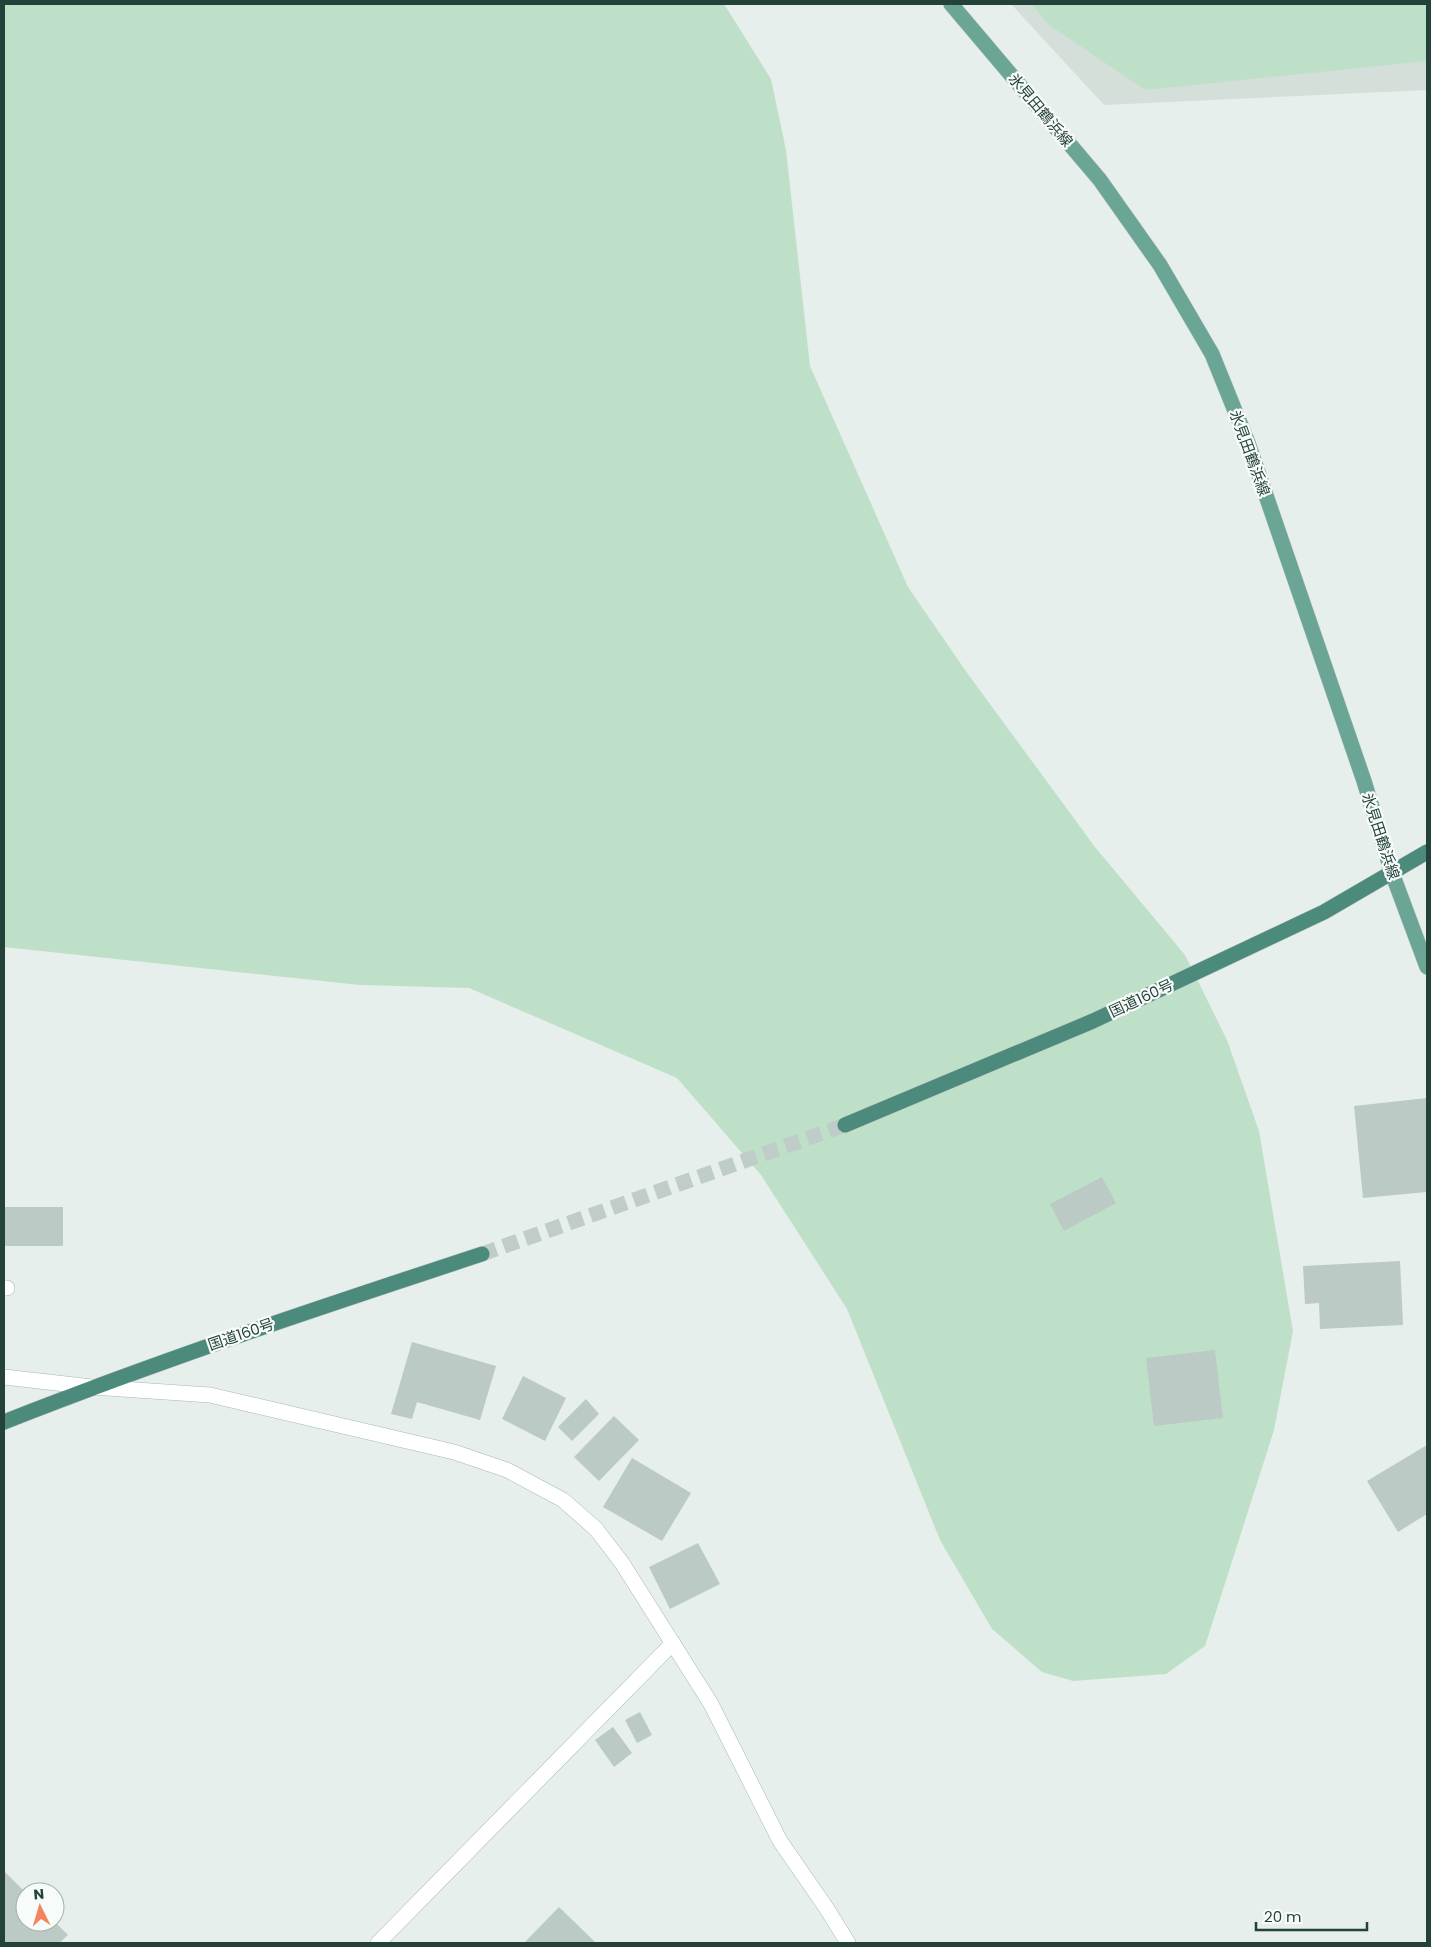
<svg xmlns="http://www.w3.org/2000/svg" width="1431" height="1947" font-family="Poppins,'Noto Sans JP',sans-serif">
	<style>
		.built { fill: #d4dfda }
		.green { fill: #bfe0c8 }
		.building { fill: #bbcac4 }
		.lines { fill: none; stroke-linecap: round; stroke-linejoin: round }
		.trunk-tunnel { stroke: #bfccc8; stroke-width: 15; stroke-dasharray: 15 8; stroke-linecap: butt }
		.minor-casing { stroke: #a8b8b2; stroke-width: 16 }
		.primary-casing { stroke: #c2cac8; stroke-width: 16 }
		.trunk-casing { stroke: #c2cac8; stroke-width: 16 }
		.minor { stroke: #fff; stroke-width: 15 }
		.primary { stroke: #6aa596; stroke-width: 15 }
		.trunk { stroke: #4c8a7c; stroke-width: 15 }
		.labels { text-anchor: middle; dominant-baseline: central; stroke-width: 4.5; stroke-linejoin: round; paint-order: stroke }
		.street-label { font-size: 15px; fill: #24423a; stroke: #f7fbf9 }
	</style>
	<rect width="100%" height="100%" fill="#e6efeb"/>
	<!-- built -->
	<path class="built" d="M1011,4h416v86l-323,15z"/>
	<!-- green -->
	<g class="green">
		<path d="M4,4h720l47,75 15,71 24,216 98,221 57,83 130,177 90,108 42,85 32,91 34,200 -19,99 -69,216 -39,28 -93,7 -31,-9 -50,-43 -52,-89 -93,-231 -86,-134 -84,-97 -208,-90 -109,-3 -356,-38z"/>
		<path d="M1031,4h396v57l-282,29 -96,-65z"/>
	</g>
	<!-- building -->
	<g class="building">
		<path d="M1427,1098v94l-64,6 -9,-92z"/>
		<path d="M1102,1177l14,26 -52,28 -14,-27z"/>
		<rect x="4" y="1207" width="59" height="39"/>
		<path d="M1400,1261l3,64 -83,4 -1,-26 -14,1 -2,-38z"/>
		<path d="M412,1342l84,24 -16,54 -63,-18 -5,17 -21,-5z"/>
		<path d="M1215,1350l8,68 -69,8 -8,-68z"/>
		<path d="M523,1376l43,22 -21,43 -43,-22z"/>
		<path d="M586,1399l13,15 -27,27 -14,-14z"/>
		<path d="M614,1416l25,24 -40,41 -25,-24z"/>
		<path d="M1427,1445v69l-29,18 -31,-51z"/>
		<path d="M632,1458l59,35 -29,48 -59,-34z"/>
		<path d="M698,1543l22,41 -50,25 -21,-42z"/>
		<path d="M640,1712l12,23 -15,8 -12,-23z"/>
		<path d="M613,1727l19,26 -18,14 -19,-27z"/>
		<path d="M4,1871l21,21v30h30l13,13 -9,8h-55z"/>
		<path d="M559,1907l37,36h-72z"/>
	</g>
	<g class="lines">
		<!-- trunk-tunnel -->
		<path class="trunk-tunnel" d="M482,1254l363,-129"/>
		<defs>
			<g id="minor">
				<path d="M4,1288h3"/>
				<path d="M4,1377l88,10 118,8 244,57 53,18 56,30 33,29 26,34 89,141 69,137 47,68 21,34"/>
				<path d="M378,1943l295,-300"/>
			</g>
			<path id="primary" d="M951,4l149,176 60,85 52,89 36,89 116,338 28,92 35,94"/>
			<g id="trunk">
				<path d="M845,1125l248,-104 231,-109 103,-60"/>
				<path d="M4,1422c157,-62 317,-115 478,-168"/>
			</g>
		</defs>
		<!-- minor casing -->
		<use href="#minor" class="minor-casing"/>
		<!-- primary casing -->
		<use href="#primary" class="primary-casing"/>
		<!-- trunk casing -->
		<use href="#trunk" class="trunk-casing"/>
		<!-- minor -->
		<use href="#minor" class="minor"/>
		<!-- primary -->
		<use href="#primary" class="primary"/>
		<!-- trunk -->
		<use href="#trunk" class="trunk"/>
	</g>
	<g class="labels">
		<!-- street labels -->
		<g class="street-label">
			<text transform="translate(1041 110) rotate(50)">氷見田鶴浜線</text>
			<text transform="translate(1250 453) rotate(70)">氷見田鶴浜線</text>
			<text transform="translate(1381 836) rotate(72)">氷見田鶴浜線</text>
			<text transform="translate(1141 998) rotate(-25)">国道160号</text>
			<text transform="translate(241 1334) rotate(-19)">国道160号</text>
		</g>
	</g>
	<!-- border -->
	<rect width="1431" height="1947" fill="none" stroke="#24423a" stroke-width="10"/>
	<!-- north arrow -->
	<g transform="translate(40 1907) rotate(355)"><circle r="24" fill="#f7fbf9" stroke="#a3b1ad"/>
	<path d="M0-4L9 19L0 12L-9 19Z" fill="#f4845f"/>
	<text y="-8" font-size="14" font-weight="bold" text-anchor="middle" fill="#24423a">N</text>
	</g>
	<!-- scale -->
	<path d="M1256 1922v8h111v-8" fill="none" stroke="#24423a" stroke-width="2.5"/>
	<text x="1264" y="1922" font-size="15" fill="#24423a" stroke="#f7fbf9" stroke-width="4" paint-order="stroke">20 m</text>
</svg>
